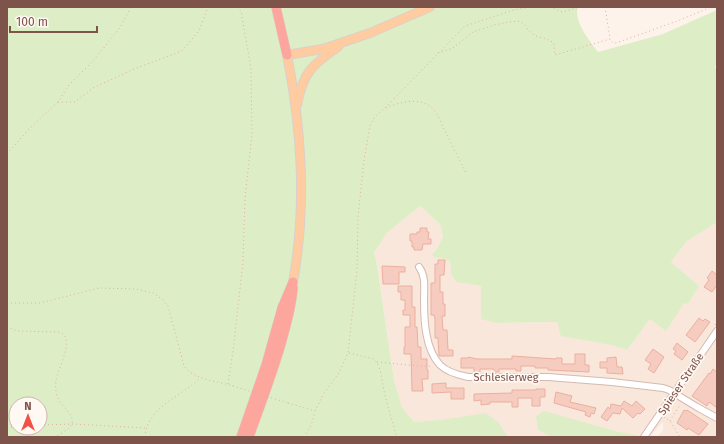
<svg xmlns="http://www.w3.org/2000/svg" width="724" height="444" font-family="'Fira Sans',sans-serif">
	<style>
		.residential { fill: #f9e7db }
		.green { fill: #ddeec7; fill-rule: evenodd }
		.building { fill: #f6ccc0; stroke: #ebaf9e }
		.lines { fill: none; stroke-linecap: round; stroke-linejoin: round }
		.minor-casing { stroke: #d5bab1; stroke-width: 8 }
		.major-casing { stroke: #dbcfcc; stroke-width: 10 }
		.highway-casing { stroke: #dbcfcc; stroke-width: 10 }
		.path { stroke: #ddaea1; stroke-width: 1; stroke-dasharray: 1 3; stroke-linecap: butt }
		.minor { stroke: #fff; stroke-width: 6 }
		.major { stroke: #ffcca1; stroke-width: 8 }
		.highway { stroke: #fda69d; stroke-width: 9 }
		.path-bridge { stroke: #ddaea1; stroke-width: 1; stroke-dasharray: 1 3; stroke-linecap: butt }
		.labels { text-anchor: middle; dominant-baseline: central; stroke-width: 3.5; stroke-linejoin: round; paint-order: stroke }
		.street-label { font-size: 11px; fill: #7d534a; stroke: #fff8f3 }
	</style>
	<rect width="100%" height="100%" fill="#fef3eb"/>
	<!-- residential -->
	<path class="residential" d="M420,206l20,18 3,12 -5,11 -6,6 18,8 1,13 5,8 25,4 15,37 62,-1 69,28 23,-31 35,-17 3,2 11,-18 -28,-24 15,-20 31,-20v215h-60l6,-7v-8l-14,15h-10l-3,-2 -21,-4 -77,-1 13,7h-43l-8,-13 -52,-5 -34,3 -12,-15 -8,-27 -18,-121 -2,-6 13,-20z"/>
	<!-- green -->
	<g class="green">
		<path d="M7,7h571c-5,14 12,34 20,45l65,-18 54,-24v53l-2,4 2,5v150l-31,20 -15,20 28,24 -11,18 -4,-1 -18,28 -16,-12 -23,31 -15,-5 -51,-9 -4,-14 -61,1 -15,-4v-33l-25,-4 -5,-8 -1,-13 -9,-3 -7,-1 -2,-3 6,-7 5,-11 -3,-12 -20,-18 -33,27 -13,20 2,6 18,121 8,27 12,15 34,-3 38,-6 14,11 8,13h-501zM16,404h24v24h-24z"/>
		<path d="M544,411l71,20 21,4 3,2h-88l-13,-7 -2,-14z"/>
	</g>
	<!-- building -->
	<g class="building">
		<path d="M420,228h7v4h2l-1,7h3v5h-8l-1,6h-8v-3h-2v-6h-2v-7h7v-2h3z"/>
		<path d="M438,260h7l-1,15h-4v17h3v12h2v12h-3l1,14h4l1,20h5v6h-14l-1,-18h-3v-19l-1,-4h-3v-32h4v-19h3z"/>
		<path d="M382,266l23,1v5h-6v12h-16z"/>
		<path d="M712,271l5,4v10l-5,7 -8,-5 5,-7 -2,-2z"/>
		<path d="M398,286h14v21h3v20h2l1,20h3v12h6v11h1v9h-6l1,12h-11l-1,-37h-7v-7h1v-20h5v-12h-7v-5h2v-10h-4v-8h-3z"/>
		<path d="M699,318l4,3 2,-2 5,3 -15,20 -9,-7z"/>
		<path d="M677,343l11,9 -6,8 -8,-6 2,-3 -3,-2z"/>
		<path d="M653,349l11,8 -10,16 -6,-4 3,-5 -6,-4z"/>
		<path d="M575,354h10v11h4v7l-41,-2v-2h-13v-2h-14v5h-5v-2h-17v3h-5v-3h-14v3h-6v-4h-13v-10h7v-1l9,2h35v-3l44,3v-1h6v6h13z"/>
		<path d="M616,357l1,10h5l1,7 -16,-1v-5h-7v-6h7v-4z"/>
		<path d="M713,369l4,3v36l-8,-6 -2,4 -15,-10 17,-23 1,1z"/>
		<path d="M446,383v5h18v11h-13v-7l-19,1v-9z"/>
		<path d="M536,389h9v8h-5v9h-8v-8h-14v9h-6v-5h-22v2l-9,1v-5l-7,1v-7l38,-1v-3h24z"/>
		<path d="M556,392l16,4 -2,6 26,6 -2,6 -3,-1 -1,4 -5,-2 1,-3 -32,-9z"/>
		<path d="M624,401l8,5 4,-5 9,8 -5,5 -2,-1 -5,5 -11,-10 -2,6 -7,-1 -6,8 -6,-4 7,-10 2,2 1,-5 10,2z"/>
		<path d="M684,410l2,1 1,-1 21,14 -9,11 -11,-7 -1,2 -10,-7z"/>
	</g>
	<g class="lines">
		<defs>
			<g id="minor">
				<path d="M419,267c7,9 5,21 5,33 0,20 1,49 16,65 7,7 18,10 28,12h80l64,5 51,6 6,2 28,17 20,11"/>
				<path d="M644,437l73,-106"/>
			</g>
			<g id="major">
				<path d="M323,49l47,-16 60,-26"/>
				<path d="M297,105c6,-33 15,-40 41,-58"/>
				<path d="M293,282c14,-76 9,-151 -6,-227l41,-7"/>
			</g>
			<g id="highway">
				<path d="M276,7l11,48"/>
				<path d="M241,437l25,-72 16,-57 11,-26"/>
				<path d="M249,437c11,-31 23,-62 32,-93 5,-19 11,-37 12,-57"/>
			</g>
		</defs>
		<!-- minor casing -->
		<use href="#minor" class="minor-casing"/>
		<!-- major casing -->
		<use href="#major" class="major-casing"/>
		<!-- highway casing -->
		<use href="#highway" class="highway-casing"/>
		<!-- path -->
		<g class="path">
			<path d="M550,7l12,5 18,-5"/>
			<path d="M605,7l5,31"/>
			<path d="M700,7l2,3"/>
			<path d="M438,53l15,-5 20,-16 21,-7 15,-3 10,-1 6,4 4,6 7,5 11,3 7,4 1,12 55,-16 3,4h3l64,-23 31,-13"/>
			<path d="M58,102h17l18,-14 41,-19 48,-18 17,-20 9,-24"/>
			<path d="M386,108c13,-6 33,-11 45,-1 7,6 10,16 14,24 7,14 14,28 21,42"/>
			<path d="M7,154l22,-25 29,-27 11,-17 26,-26 26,-33 10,-19"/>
			<path d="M7,303h33l59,-15 37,1 17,4 10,7 5,6 16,60c11,14 32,15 49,20"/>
			<path d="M715,325l2,-3"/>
			<path d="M7,327l10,4 42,1c18,5 -2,37 -3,49 -1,8 0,14 4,21 3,4 7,8 10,12 8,12 -7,19 -16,23"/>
			<path d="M349,353l25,6c7,8 7,17 9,26 3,18 9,35 14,52"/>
			<path d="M377,362l42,4h13"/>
			<path d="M228,384l5,-33 10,-89 2,-65 7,-62 -1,-66 -10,-58 -4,-4"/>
			<path d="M288,403l27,8 9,-18 15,-20 9,-20 9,-82 1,-54 6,-57 6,-35 5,-8 10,-9 80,-82 49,-16 17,-3"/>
			<path d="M664,417l6,4 10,16"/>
			<path d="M670,421l10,-16"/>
			<path d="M40,425l33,-1 73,4"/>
			<path d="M7,428l9,-2"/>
			<path d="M145,437c2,-30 36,-40 55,-59"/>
			<path d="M304,437l7,-11 4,-14"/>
		</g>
		<!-- minor -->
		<use href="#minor" class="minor"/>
		<!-- major -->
		<use href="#major" class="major"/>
		<!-- highway -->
		<use href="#highway" class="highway"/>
		<!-- path-bridge -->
		<path class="path-bridge" d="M233,386l55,17"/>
	</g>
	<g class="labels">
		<!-- street labels -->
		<g class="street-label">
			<text x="506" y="377">Schlesierweg</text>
			<text transform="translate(681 384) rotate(-56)">Spieser Straße</text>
		</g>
	</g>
	<!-- border -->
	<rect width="724" height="444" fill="none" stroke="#7d534a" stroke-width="16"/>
	<!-- north arrow -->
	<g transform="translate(28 416)"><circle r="19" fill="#fff8f3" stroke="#cbb6af"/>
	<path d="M0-3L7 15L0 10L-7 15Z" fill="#f15046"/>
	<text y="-6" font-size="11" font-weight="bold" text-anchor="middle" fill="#7d534a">N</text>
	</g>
	<!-- scale -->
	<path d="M10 26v6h87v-6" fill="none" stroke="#7d534a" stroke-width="2"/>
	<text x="16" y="26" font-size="12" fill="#7d534a" stroke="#fff8f3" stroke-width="3" paint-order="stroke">100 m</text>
</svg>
